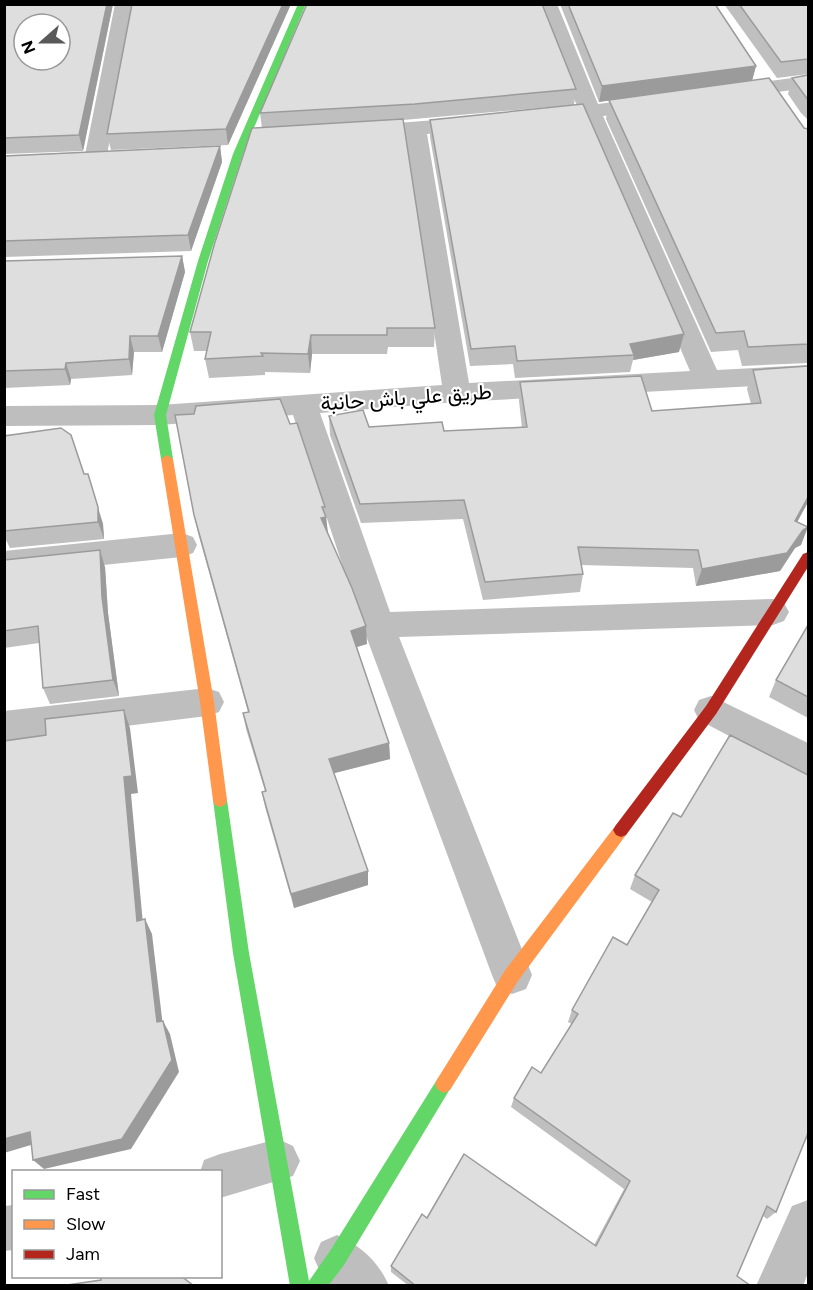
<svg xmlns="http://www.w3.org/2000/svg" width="813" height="1290" font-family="Figtree,Vazirmatn,sans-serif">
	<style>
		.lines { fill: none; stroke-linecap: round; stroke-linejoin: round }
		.street { fill: #bebebe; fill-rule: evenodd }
		.fast { fill: #63d668; fill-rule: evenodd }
		.slow { fill: #ff974d; fill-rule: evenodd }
		.jam { fill: #b3261e; fill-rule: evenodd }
		.wall { fill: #bfbfbf }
		.shaded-wall { fill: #9b9b9b }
		.building { fill: #dedede; stroke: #9b9b9b; stroke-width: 1.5; fill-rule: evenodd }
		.labels { text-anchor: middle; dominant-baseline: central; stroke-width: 4.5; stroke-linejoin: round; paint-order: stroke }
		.street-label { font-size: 21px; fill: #000; stroke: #fff }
	</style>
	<rect width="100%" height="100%" fill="#fff"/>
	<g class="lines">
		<!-- street -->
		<g class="street">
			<path d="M115,4h20l-29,156 -3,5 -8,2 -8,-2 -3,-5z"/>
			<path d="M537,4h20l41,100 54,-7 8,2 3,5 -3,5 -8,2 -49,5 114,254 91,-5v18l-351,19 -137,11 70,199 383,-13 11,4 5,9 -5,9 -11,4 -374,12 133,338 -6,14 -14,5 -14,-5 -6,-14 -130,-350 -69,-210 -133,10 -156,1v-20l156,-1 282,-20 -37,-249 -45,4 -8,-2 -3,-5 3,-5 8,-2 113,-9 8,2 3,5 -3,5 -54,5 42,249 221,-12 -108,-252 -40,5 -8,-2 -3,-5 3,-5 43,-6z"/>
			<path d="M808,76v12l-78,10 -8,-1 -3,-5 3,-5 8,-1z"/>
			<path d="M182,533l11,4 4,8 -4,8 -11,4 -178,18v-24z"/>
			<path d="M207,688l12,4 5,10 -5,10 -12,4 -203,25v-30z"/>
			<path d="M711,696l97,47v32l-13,-4 -96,-51 -5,-10 5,-10z"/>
			<path d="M278,1139l15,7 7,15 -7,15 -73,22v-26h-20l4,-12 16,-6z"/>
			<path d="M808,1200v73l-5,13h-47l36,-80z"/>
			<path d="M14,1205v45l-10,1v-45z"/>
			<path d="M337,1235c23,10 42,27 52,51h-57l-11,-12 -7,-16 7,-16z"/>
		</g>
		<!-- fast -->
		<g class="fast">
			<path d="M298,4h8l-63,150 -35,107 -42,154 7,44 -6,4 -6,-4 -7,-44 44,-154 35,-107z"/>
			<path d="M220,793l5,2 2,5 22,153 60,328 21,-30 108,-173 6,-3 6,3 3,6 -109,181 -16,21h-38l-57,-333 -20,-153 2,-5z"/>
		</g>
		<!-- slow -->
		<g class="slow">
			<path d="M167,455l6,4 41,243 13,98 -2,5 -5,2 -5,-2 -2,-5 -13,-98 -39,-243z"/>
			<path d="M621,823l5,2 3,5 -3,5 -108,146 -68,109 -6,3 -6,-3 -3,-6 3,-6 68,-109 110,-144z"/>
		</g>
		<!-- jam -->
		<path class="jam" d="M808,552v15l-92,147 -90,121 -5,2 -5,-2 -3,-5 3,-5 90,-119 97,-152z"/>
	</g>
	<!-- wall -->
	<g class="wall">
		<path d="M4,4h109l-30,147 -79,3z"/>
		<path d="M132,4h159l-63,141 -117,5 -4,-16z"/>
		<path d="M560,4h155l41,62 -4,14 52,48 4,1v234l-66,3 -4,-16 -27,2 -105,-233 3,-19 -10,2z"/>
		<path d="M724,4h84v70l-31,4z"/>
		<path d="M808,75v45l-7,-7 -13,-19 4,-16z"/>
		<path d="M576,89l-2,16 -171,15 32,208 -1,19h-46l-1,7h-75l-2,19 -45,-1v3l-56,3 -4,-19 2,-8h-13l-4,-19 72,-204 -2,-15z"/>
		<path d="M430,120l249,232 -46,8 -3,12 -115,6 -2,-14 -43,2 -40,-229z"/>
		<path d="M220,146l2,16 -31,89 -187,6v-101z"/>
		<path d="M182,256l3,16 -23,80h-28l-2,23 -61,4 -1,6 -66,3v-127z"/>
		<path d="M808,366v136l-11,20 4,23 -6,3 -15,23 -84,15 -3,-18 -112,-3 2,9 -3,18 -97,8 -20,-81 -102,4 -31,-88 -1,-19 40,11 75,4 78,-3 -3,-27 1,-19 132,29 99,-7 -4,-15 6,-19z"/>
		<path d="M194,414l96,10 35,83 3,26 39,111 -10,3 32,96 1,16 -56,14 34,98v14l-74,23 -29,-101 -3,-15 3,-1 -19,-62 -3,-16 5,-1 -50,-179 -4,-18z"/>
		<path d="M4,436l80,38 19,50 1,15 -94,9 -6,-12z"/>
		<path d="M4,560l101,7 3,46 11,83 -69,8 -7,-16 -4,-45 -35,5z"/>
		<path d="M808,625v93l-39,-21 7,-17z"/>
		<path d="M808,775v364l-2,-1 -30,74 -9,7 -4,-3 -26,60 14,10h-342l-18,-14v-6l36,-48 167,27 30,-56 -113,-82 3,-9 27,-25 31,-49 -4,-2 4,-12 55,-65 25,-43 -22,-13 5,-14 46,-58z"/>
	</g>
	<!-- shaded-wall -->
	<g class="shaded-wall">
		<path d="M107,4h6l-30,147 -4,-16z"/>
		<path d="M283,4h8l-63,141 -2,-16z"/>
		<path d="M756,66l-4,15 -153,21 3,-16z"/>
		<path d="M220,146l2,16 -31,89 -3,-16z"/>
		<path d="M182,256l3,16 -23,80 -4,-16z"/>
		<path d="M684,334l-5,18 -46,8 1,-5 -4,-11z"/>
		<path d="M311,335l1,19 -2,19 -2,-19z"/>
		<path d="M130,336l4,16 -2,23 -3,-16z"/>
		<path d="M66,363l5,16 -1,6 -5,-16z"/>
		<path d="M88,474l15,50 1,15 -6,-17z"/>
		<path d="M808,497v5l-20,37 7,-18z"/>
		<path d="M326,517l2,18 -7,-17z"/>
		<path d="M808,527l-7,18 -6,3 -15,23 -84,15 6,-17z"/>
		<path d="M100,550l5,17 3,46 11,83 -6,-16 -11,-83z"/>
		<path d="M366,626l1,18 -14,4 -2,-17z"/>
		<path d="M124,710l6,18 8,65 -7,1 13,141 -7,-14 -13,-144z"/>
		<path d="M389,743l1,16 -59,15 -2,-15z"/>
		<path d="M368,871v14l-74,23 -3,-14z"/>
		<path d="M145,919l7,15 12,101 -7,-13z"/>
		<path d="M163,1021l7,13 9,38 -48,77 -87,20 -11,-9z"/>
		<path d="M30,1132l11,10 -37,11v-14z"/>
	</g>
	<!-- building -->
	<g class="building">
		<path d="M4,4h103l-28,131 -75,3zM24,24h36v36h-36z"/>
		<path d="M132,4h151l-57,125 -119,5z"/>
		<path d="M307,4h235l34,85 -161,15 -155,9z"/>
		<path d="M568,4h147l41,62 -154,20z"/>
		<path d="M739,4h69v55l-27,3z"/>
		<path d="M808,75v25l-16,-22z"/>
		<path d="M769,78l35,50 4,1v215l-60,3 -4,-16 -28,2 -107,-233z"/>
		<path d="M583,104l101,230 -54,10 4,11 -117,6 -2,-15 -44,3 -41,-229z"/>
		<path d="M403,119l32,209h-48v7h-76l-3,19 -47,-1 2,3 -58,3 6,-27h-21l25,-90 37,-114z"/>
		<path d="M220,146l-32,89 -184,6v-85z"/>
		<path d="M182,256l-24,80h-28l-1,23 -63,4 -1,6 -61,2v-110z"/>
		<path d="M808,366v131l-13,24 13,6 -5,3 -16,23 -85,16 -4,-19 -120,-3 5,27 -98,8 -21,-82 -104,4 -31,-88 34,-6 6,17 73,-5 2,9 83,-4 -7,-45 121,-6 11,35 109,-8 -8,-33z"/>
		<path d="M280,399l10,25 7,-1 28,84h-3l4,10 -5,1 31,70 14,38 -15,5 38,112 -60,16 39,112 -77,23 -29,-102 4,-1 -23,-78 6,-1 -55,-197 -19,-100 19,-1 2,-8 11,-1z"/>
		<path d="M61,428l10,7 13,39h4l10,33v15l-94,9 1,-52 -1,1v-44z"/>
		<path d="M100,550l2,47 11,83 -70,8 -5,-62 -34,5v-71z"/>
		<path d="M808,625v72l-32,-17z"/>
		<path d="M124,710l8,66 -8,1 13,144 8,-2 12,103 6,-1 9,39 -50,79 -89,21 -3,-28 -26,7v-398l42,-6 -1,-16z"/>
		<path d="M730,735l78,40v358l-32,79 -9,-6 -30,70 14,10h-335l-25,-20 31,-52 5,4 37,-64 132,92 34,-65 -116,-83 18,-31 9,6 37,-59 -6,-4 41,-73 14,8 32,-55 -24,-15 38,-62 8,4z"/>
		<path d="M101,1276h80l13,10h-134l41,-6z"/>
	</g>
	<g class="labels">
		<!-- street labels -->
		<g class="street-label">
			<text transform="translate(406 397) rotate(-4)">طريق علي باش حانبة</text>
		</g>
	</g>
	<!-- border -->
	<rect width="813" height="1290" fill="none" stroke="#000000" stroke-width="12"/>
	<!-- legend -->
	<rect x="12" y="1170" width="210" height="108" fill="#ffffff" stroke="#999999" stroke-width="1.5"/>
	<rect x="24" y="1190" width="30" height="9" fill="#63d668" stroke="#999999" stroke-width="1.5"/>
	<text x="66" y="1200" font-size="18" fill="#000000">Fast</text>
	<rect x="24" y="1220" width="30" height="9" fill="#ff974d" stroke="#999999" stroke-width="1.5"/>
	<text x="66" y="1230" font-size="18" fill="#000000">Slow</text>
	<rect x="24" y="1250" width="30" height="9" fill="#b3261e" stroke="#999999" stroke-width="1.5"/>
	<text x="66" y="1260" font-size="18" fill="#000000">Jam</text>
	<!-- north arrow -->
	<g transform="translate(42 42) rotate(249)"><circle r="28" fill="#ffffff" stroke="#999999" stroke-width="1.5"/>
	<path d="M0-4.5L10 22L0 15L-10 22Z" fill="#595959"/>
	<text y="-9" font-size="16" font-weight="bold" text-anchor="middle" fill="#000000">N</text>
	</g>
</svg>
